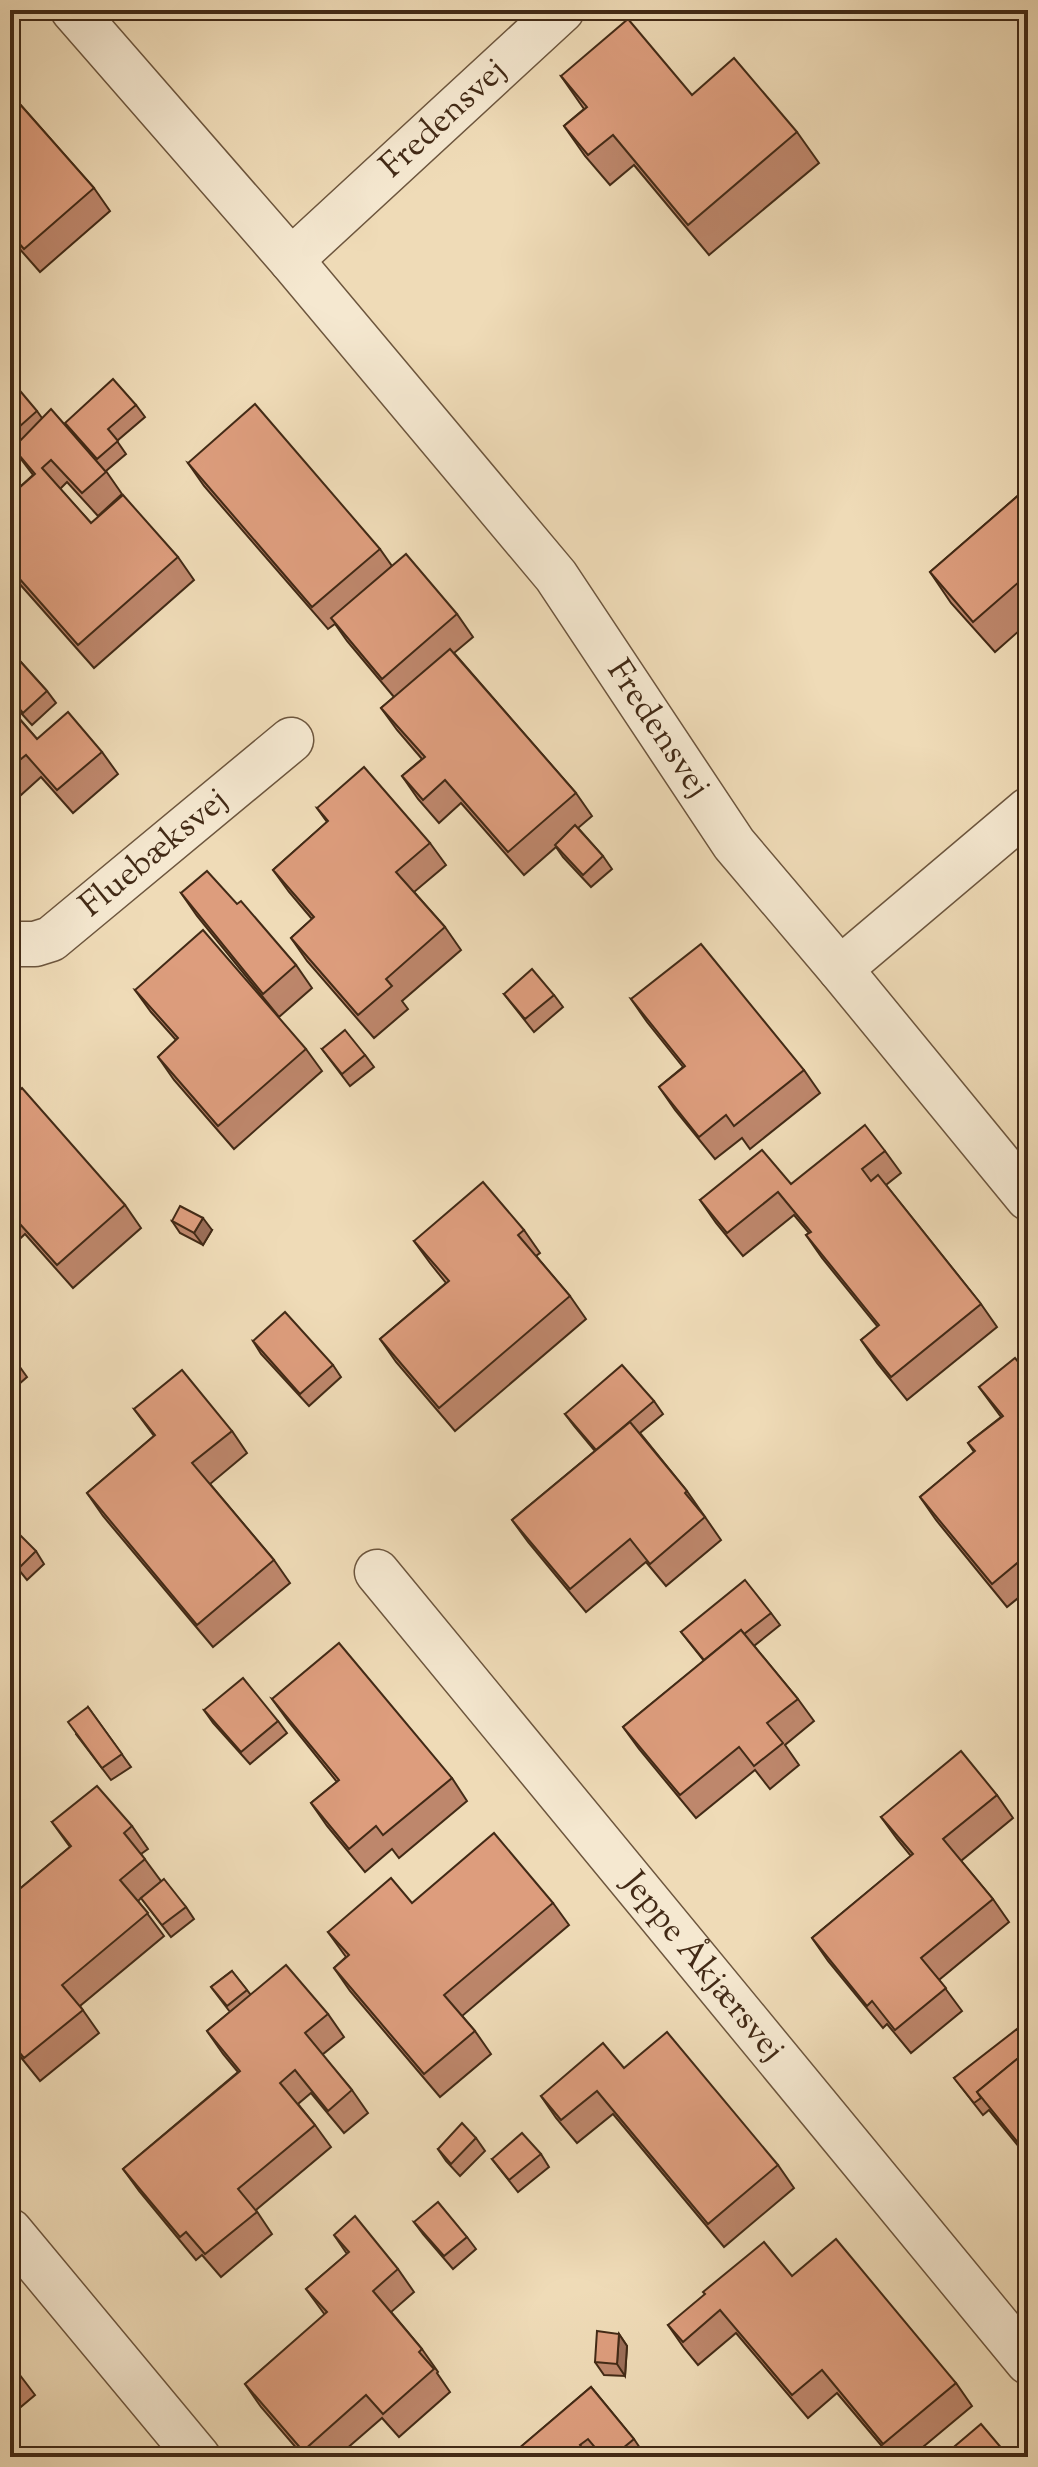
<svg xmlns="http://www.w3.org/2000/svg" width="1038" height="2467" font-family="'Sorts Mill Goudy',serif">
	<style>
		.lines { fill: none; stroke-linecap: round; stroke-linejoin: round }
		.minor-casing { stroke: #6d563e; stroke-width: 47 }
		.minor { stroke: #f5e8d0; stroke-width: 44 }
		.wall { fill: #be876c; stroke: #422a16; stroke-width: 2 }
		.shaded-wall { fill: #9b6e58; stroke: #422a16; stroke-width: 2 }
		.building { fill: #dd9d7d; stroke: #422a16; stroke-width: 2 }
		.labels { text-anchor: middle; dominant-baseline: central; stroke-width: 6; stroke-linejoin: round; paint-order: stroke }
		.street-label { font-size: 34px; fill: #422a16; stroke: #f5e8d0 }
	</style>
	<rect width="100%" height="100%" fill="#efdbb7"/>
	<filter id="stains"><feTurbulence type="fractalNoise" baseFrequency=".0025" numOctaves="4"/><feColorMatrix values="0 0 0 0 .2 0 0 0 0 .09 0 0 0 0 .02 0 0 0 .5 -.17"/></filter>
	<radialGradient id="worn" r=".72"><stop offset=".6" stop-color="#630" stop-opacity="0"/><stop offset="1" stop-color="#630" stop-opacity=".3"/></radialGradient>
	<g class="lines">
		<defs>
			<g id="minor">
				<path id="s1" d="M73,10l218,250 265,316 178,268 106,125 188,229"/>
				<path id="s2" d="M291,260l271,-250"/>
				<path id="s3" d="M10,944h25l16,-5 240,-199"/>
				<path d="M840,969l188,-159"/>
				<path id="s4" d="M377,1572l651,790"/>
				<path d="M10,2231l188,226"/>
			</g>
		</defs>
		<!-- minor casing -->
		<use href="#minor" class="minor-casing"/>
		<!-- minor -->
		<use href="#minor" class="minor"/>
	</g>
	<!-- wall -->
	<g class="wall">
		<path d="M561,76l131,19 105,37 22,31 -110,92 -75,-90 -24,20 -25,-29 -21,-30 20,-17z"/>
		<path d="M10,93l84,95 16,23 -70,61 -30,-34z"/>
		<path d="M10,401l27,10 5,7 28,12 66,-25 9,12 -28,24 9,13 -20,17 16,23 -24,22 -31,-34 -7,7 31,34 87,34 16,23 -100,88 -84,-95v-77l23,-21 -19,-25 -2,2 -2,-2z"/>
		<path d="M188,463l192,86 12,17 65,48 16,23 -19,16 122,140 16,23 -14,12 25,28 9,13 -21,18 -28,-30 -7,-10 -32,28 -63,-72 -22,20 -21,-24 -16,-23 20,-17 -25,-29 -16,-22 13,-11 -47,-56 -12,-17 -7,5 -124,-143z"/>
		<path d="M1028,487v136l-33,29 -44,-49 -21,-31z"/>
		<path d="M10,650l37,41 9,12 -24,22 -22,-24z"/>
		<path d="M10,708l27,31 65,13 16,22 -45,39 -32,-36 -31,28z"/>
		<path d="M317,808l113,35 16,22 -32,27 31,35 16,23 -59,51 6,8 -34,29 -67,-77 -16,-23 21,-19 -23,-27 -16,-22 54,-48z"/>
		<path d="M181,893l56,11 59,61 16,23 -33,29 -82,-101z"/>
		<path d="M135,990l171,59 16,22 -88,78 -60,-69 -16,-23 18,-17 -25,-28z"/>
		<path d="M504,994l50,1 9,12 -29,25z"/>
		<path d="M631,999l173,71 16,23 -70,56 -8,-11 -27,21 -40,-49 -16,-23 24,-20 -36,-45z"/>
		<path d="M322,1049l43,6 9,12 -24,19z"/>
		<path d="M10,1086l115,119 16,23 -68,60 -48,-54 -15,14z"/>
		<path d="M885,1151l16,22 -15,12 95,119 16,23 -90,73 -30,-37 -16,-23 17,-13 -56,-69 -16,-23 3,-2 -15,-18 -51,41 -27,-33 -16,-23 91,-16z"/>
		<path d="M172,1221l40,9 -9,15 -23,-12z"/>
		<path d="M524,1230l16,23 -4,3 34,40 16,23 -131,112 -59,-69 -16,-23 66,-56 -16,-20 -16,-22z"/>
		<path d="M253,1341l80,24 8,12 -32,29 -48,-52z"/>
		<path d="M10,1353l17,24 -17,15z"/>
		<path d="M1028,1374v216l-21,17 -71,-87 -16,-23 54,-45 -6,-9 33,-26 -22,-30z"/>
		<path d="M654,1401l9,13 -23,19 47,58 34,49 -55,46 -20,-24 -60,50 -58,-70 -16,-22 83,-69 -21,-25 -9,-12z"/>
		<path d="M134,1409l98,22 15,22 -37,31 64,76 16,23 -77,64 -110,-131 -16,-23 67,-57z"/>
		<path d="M10,1543l26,8 8,13 -17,16 -17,-21z"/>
		<path d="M771,1613l9,12 -26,21 44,53 16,22 -29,24 14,20 -29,24 -15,-19 -59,48 -57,-69 -16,-22 81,-66 -23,-29z"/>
		<path d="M272,1699l180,79 15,23 -68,57 -7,-9 -27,23 -38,-46 -16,-23 26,-21 -49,-61z"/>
		<path d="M88,1707l43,60 -20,13 -35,-46z"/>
		<path d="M204,1710l74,11 9,12 -37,31 -37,-41z"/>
		<path d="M997,1795l16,23 -52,43 32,38 16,23 -70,58 23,31 -51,42 -24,-29 -4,4 -55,-67 -16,-23 99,-82 -14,-17 -16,-22z"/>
		<path d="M52,1822l80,4 16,23 -7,5 20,27 25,26 8,12 -23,18 -30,-39 -3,3 26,35 -84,70 19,27 -59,48 -30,-37v-27l4,-3 -4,-5v-112l60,-50z"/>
		<path d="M412,1903h141l16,22 -107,91 13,15 16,23 -51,43 -90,-106 -16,-23 12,-11 -18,-25z"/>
		<path d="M232,1971l19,24 77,19 16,23 -22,18 30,35 16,23 -24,20 -33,-40 -13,11 17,21 16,22 -75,63 16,24 -51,43 -19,-22 -6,5 -57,-69 -16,-22 115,-97 -15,-18 -16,-23 23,-19 -19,-25z"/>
		<path d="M1028,2044v114l-39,-48 -6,5 -29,-37z"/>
		<path d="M624,2068l154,97 16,23 -70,59 -111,-133 -36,29 -21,-25 -15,-22z"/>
		<path d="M476,2138l9,13 -25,25 -14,-15 -8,-12z"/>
		<path d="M541,2154l8,13 -31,25 -26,-33z"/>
		<path d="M414,2222l53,15 9,12 -23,20 -30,-35z"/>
		<path d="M334,2235l64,34 16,23 -23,20 31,37 16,23 -1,1 13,19 -51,45 -17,-19 -45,39h-33l-43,-50 -16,-23 80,-69 -19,-26 41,-35z"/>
		<path d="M792,2276l164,107 16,23 -61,51h-20l-54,-64 -29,25 -72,-85 -38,32 -14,-17 -16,-23z"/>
		<path d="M619,2334l8,12 -2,30 -21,-1 -9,-13z"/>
		<path d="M10,2362l25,33 -25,21z"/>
		<path d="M591,2387l43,52 12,18h-123l-6,-7z"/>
	</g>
	<!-- shaded-wall -->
	<g class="shaded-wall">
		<path d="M203,1218l9,12 -9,15 -9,-12z"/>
		<path d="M619,2334l8,12 -2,30 -8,-12z"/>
	</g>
	<!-- building -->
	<g class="building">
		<path d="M628,19l64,76 42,-37 63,74 -109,93 -75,-90 -25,20 -24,-29 23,-19 -26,-31z"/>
		<path d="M10,93l84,95 -70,61 -14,-16z"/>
		<path d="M113,379l23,26 -28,24 10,12 -21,18 -32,-36z"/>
		<path d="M21,392l16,19 -27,24v-34z"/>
		<path d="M255,404l125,145 -68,58 -124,-144z"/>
		<path d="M51,409l55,63 -24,21 -31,-33 -9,8 49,55 32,-28 55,62 -100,88 -68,-77v-72l25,-22 -22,-26z"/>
		<path d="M1028,487v87l-55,48 -43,-50z"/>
		<path d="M406,554l51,60 -75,65 -51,-61z"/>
		<path d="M450,649l126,144 -68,59 -63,-72 -22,20 -21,-24 23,-19 -44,-49z"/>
		<path d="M10,650l37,41 -24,22 -13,-15z"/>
		<path d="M10,708l27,31 31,-27 34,40 -45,38 -31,-35 -16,13z"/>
		<path d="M364,767l66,76 -34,29 49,55 -59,52 6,7 -34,29 -67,-77 23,-21 -41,-47 55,-49 -11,-13z"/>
		<path d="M575,825l28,31 -20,19 -28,-30z"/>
		<path d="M207,871l30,33 4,-3 55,64 -33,29 -82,-101z"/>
		<path d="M203,930l103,119 -88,77 -60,-69 20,-19 -43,-48z"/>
		<path d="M701,944l103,126 -70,56 -8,-11 -27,22 -40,-50 26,-21 -54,-67z"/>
		<path d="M532,969l22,26 -29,24 -21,-25z"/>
		<path d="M345,1030l20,25 -23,19 -20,-25z"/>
		<path d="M10,1086l6,8 6,-6 103,117 -68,60 -47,-52z"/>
		<path d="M865,1125l20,26 -23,18 9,12 7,-6 103,129 -90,73 -30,-37 18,-15 -73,-90 5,-3 -33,-40 -51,41 -27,-33 62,-50 29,34z"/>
		<path d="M483,1182l41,48 -6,5 52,61 -131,112 -59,-69 69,-58 -35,-40z"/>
		<path d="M180,1206l23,12 -9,15 -22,-12z"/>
		<path d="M285,1312l48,53 -33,29 -47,-53z"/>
		<path d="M1015,1358l13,16v180l-36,30 -72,-87 55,-46 -7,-8 35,-27 -24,-29z"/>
		<path d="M622,1365l32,36 -58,49 -31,-36z"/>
		<path d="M182,1370l50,61 -40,32 82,97 -77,65 -110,-132 68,-58 -21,-26z"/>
		<path d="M630,1422l57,69 -2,2 20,24 -55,47 -20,-25 -60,50 -58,-69z"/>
		<path d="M19,1534l17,17 -17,17 -9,-11v-14z"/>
		<path d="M745,1580l26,33 -27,21 -3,-4 -37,30 -23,-28z"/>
		<path d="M741,1630l57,69 -31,24 16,20 -29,23 -15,-19 -59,48 -57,-68z"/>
		<path d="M339,1643l113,135 -69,57 -7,-9 -27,23 -38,-46 28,-23 -67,-81z"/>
		<path d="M243,1678l35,43 -37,31 -37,-42z"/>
		<path d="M88,1707l34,47 -20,14 -34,-46z"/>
		<path d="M961,1751l36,44 -54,44 50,60 -72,59 25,30 -51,42 -23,-29 -5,5 -55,-68 101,-84 -32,-37z"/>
		<path d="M97,1786l35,40 -8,7 21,26 -25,21 28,33 -86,72 21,25 -59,48 -14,-17v-24l6,-5 -6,-7v-108l61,-51 -19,-24z"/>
		<path d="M494,1833l59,70 -109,92 31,36 -51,43 -90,-106 15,-13 -21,-23 63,-54 21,25z"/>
		<path d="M164,1879l22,28 -24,18 -21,-27z"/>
		<path d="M286,1965l42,49 -23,19 47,57 -24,21 -33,-41 -15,13 35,42 -77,64 19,23 -52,42 -19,-22 -6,5 -57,-68 117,-98 -33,-40z"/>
		<path d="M232,1971l15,19 -20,16 -16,-19z"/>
		<path d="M1017,2029l11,15v6l-51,42 4,6 -7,5 -20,-25z"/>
		<path d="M667,2032l111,133 -70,59 -111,-133 -36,29 -20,-24 62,-53 21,25z"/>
		<path d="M1028,2050v105l-51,-63z"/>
		<path d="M462,2123l14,15 -25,26 -13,-15z"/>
		<path d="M522,2133l19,21 -32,26 -17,-21z"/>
		<path d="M438,2202l29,35 -23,19 -30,-34z"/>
		<path d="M355,2216l43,53 -25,22 49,58 -3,3 15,17 -51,45 -17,-19 -63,56 -58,-67 82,-72 -21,-23 43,-37 -15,-17z"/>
		<path d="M836,2239l120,144 -73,61 -61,-74 -30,25 -72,-85 -37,32 -15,-17 37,-31 -2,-2 61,-50 28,34z"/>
		<path d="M597,2331l22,3 -2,30 -22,-2z"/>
		<path d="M10,2362l9,10 -9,8z"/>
		<path d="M591,2387l43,52 -22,18h-9l-15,-18 -8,6 10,12h-67l-6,-7z"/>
		<path d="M981,2424l28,33h-67z"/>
	</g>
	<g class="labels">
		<!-- street labels -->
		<g class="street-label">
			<text stroke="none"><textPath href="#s2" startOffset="208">Fredensvej</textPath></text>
			<text stroke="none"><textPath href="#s1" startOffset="928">Fredensvej</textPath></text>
			<text stroke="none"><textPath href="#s3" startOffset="176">Fluebæksvej</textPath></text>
			<text stroke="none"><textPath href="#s4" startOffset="512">Jeppe Åkjærsvej</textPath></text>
		</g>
	</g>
	<!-- margin -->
	<rect width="1038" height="2467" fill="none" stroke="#efdbb7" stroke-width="40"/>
	<rect x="12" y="12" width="1014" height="2443" fill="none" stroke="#422a16" stroke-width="4"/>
	<rect x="20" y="20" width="998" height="2427" fill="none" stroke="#422a16" stroke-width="2"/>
	<rect width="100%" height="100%" filter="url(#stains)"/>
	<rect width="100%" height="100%" fill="url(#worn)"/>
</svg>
